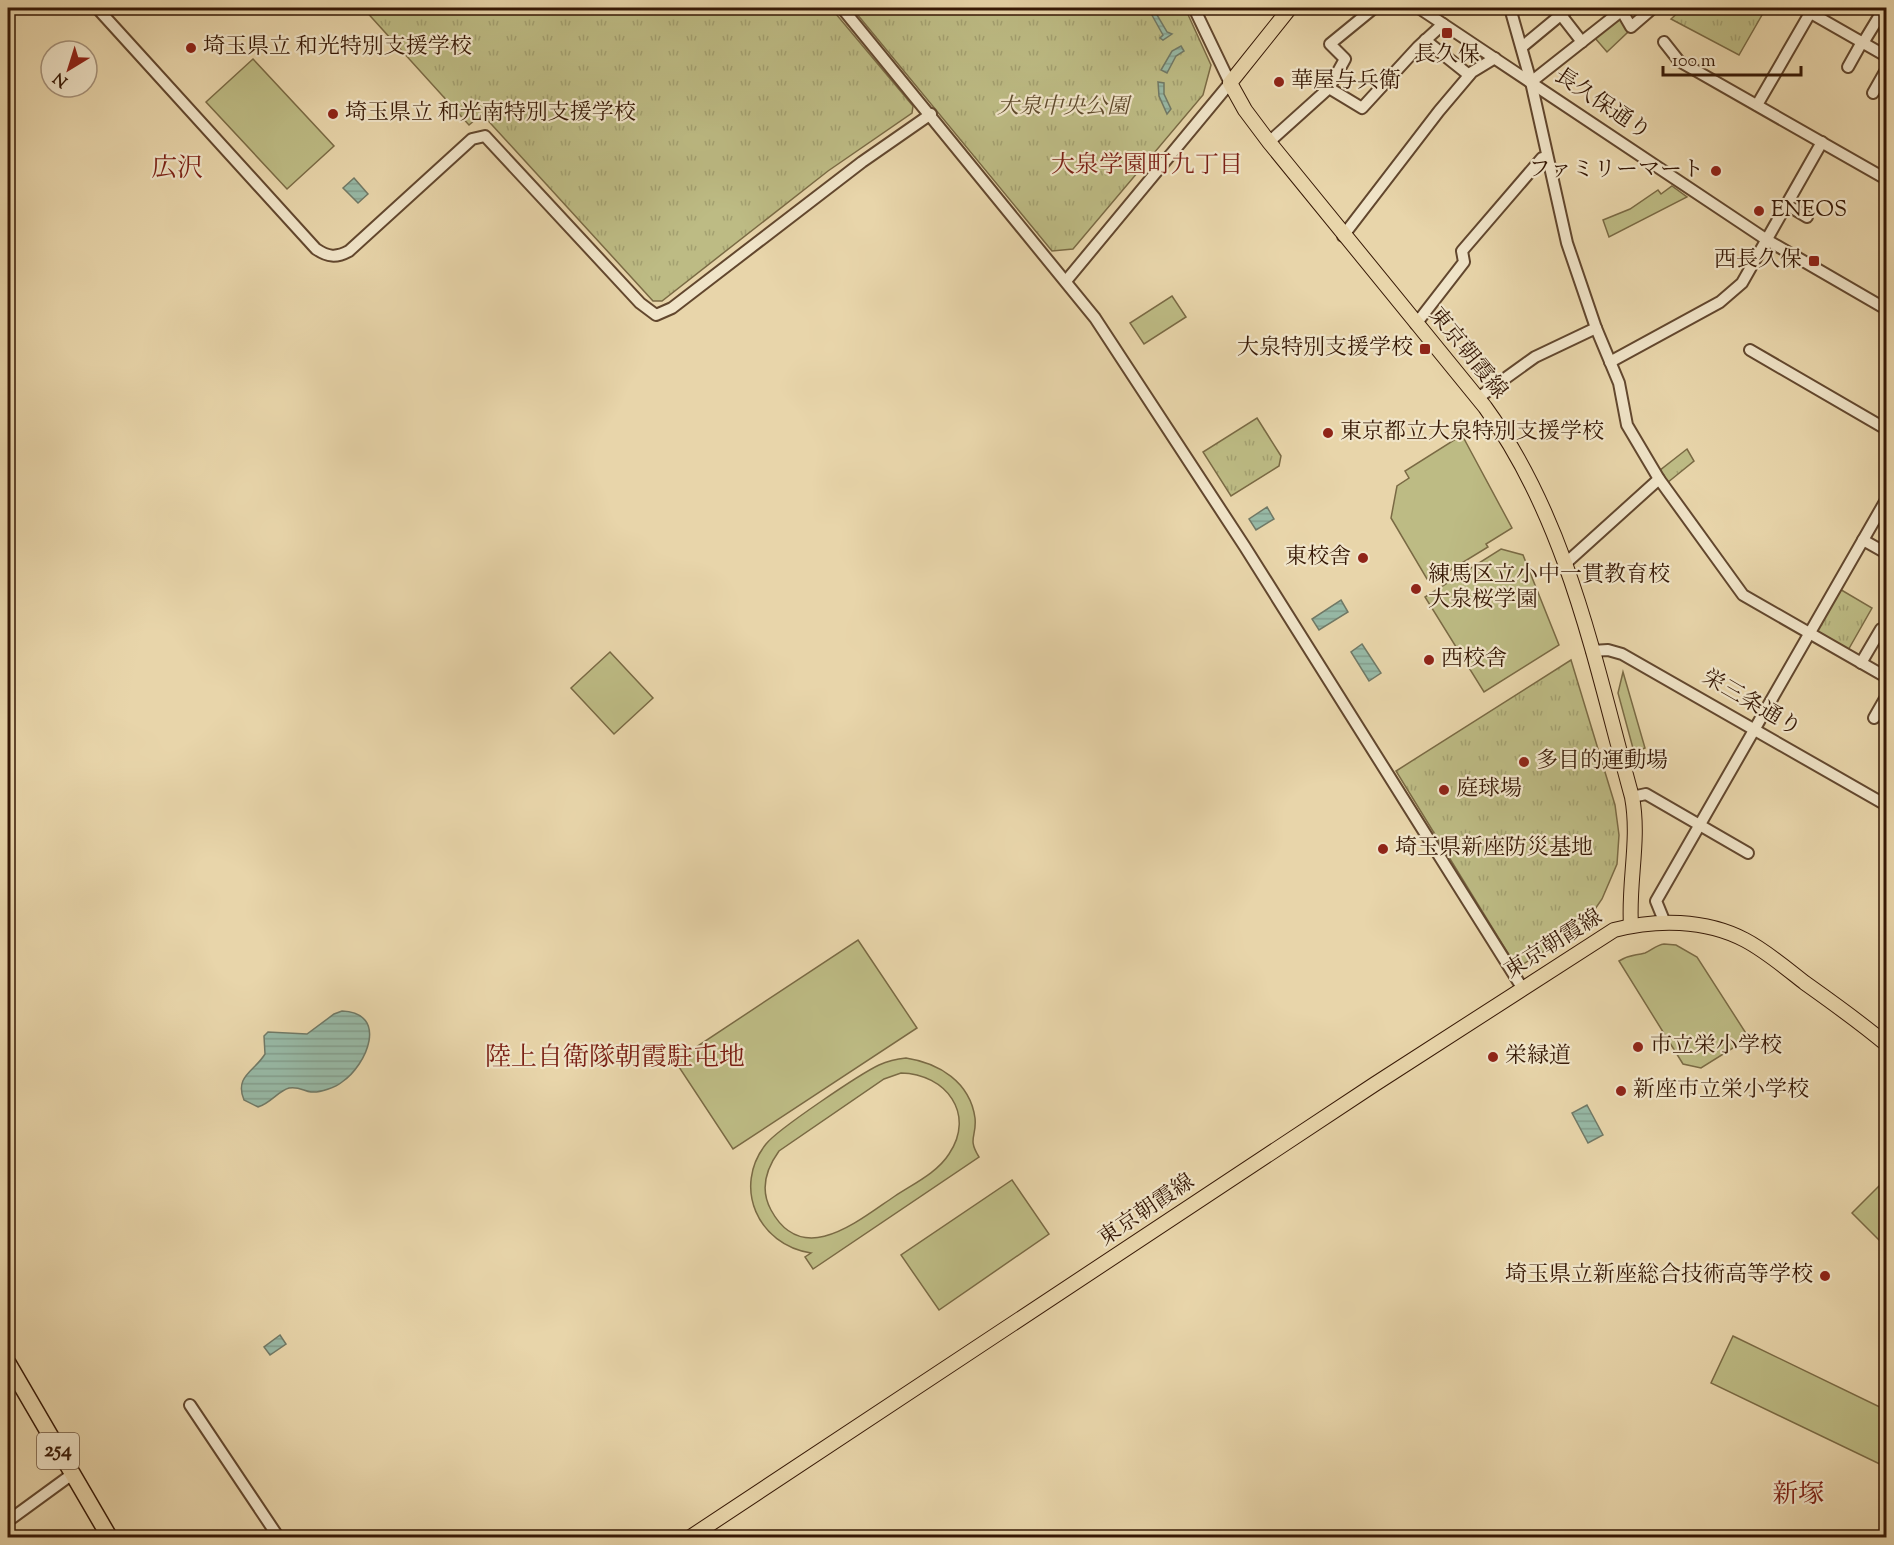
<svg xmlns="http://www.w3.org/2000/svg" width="1894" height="1545" font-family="'Sorts Mill Goudy','Noto Serif JP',serif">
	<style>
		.green { fill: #bdbb84; stroke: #7a6a44; stroke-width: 1.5; fill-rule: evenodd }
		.park { fill: url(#park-tufts); stroke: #7a6a44; stroke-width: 1.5 }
		.water { fill: url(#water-rules); stroke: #707966; stroke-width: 1.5 }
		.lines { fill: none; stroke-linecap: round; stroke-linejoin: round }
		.minor-casing { stroke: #62472e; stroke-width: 14 }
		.major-casing { stroke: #361805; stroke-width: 16 }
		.highway-casing { stroke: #361805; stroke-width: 18 }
		.minor { stroke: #f0e4c8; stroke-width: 10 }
		.major { stroke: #e8d5aa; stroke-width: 14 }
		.highway { stroke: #e8d5aa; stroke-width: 15 }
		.poi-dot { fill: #8f2418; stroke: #f0e4c8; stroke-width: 2 }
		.labels { text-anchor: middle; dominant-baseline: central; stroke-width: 4.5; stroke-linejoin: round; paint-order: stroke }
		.shield { fill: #f0e4c8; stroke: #6e5540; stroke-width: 1.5 }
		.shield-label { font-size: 21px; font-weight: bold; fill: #361805 }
		.poi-label { font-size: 22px; fill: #361805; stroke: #f0e4c8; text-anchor: start }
		.street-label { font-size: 22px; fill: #361805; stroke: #f0e4c8 }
		.park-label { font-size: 22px; font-style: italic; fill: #5e492b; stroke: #f0e4c8 }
		.neighbourhood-label { font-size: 24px; fill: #7a1f14; stroke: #f0e4c8 }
		.quarter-label { font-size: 26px; fill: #7a1f14; stroke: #f0e4c8 }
	</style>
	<defs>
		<pattern id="park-tufts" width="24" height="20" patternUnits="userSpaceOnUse" patternTransform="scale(1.5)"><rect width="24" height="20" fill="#bdbb84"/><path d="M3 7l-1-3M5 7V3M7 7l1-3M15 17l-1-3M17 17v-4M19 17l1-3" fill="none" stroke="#a3a070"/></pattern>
		<pattern id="water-rules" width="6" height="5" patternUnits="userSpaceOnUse" patternTransform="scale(1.5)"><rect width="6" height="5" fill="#97b9a6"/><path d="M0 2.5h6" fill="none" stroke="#839e8d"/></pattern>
	</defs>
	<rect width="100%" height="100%" fill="#e8d5aa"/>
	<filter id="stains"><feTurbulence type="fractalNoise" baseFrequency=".00333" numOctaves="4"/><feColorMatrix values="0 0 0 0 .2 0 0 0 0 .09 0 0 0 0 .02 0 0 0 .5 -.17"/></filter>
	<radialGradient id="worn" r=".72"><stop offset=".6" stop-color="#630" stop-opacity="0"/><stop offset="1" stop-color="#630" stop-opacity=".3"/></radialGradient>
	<!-- green -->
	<g class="green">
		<path d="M253,59l81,87 -47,43 -81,-87z"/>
		<path d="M1672,186l15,11 -78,40 -6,-17 27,-11 28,-19 3,4z"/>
		<path d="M1172,296l14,21 -42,27 -14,-21z"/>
		<path d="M1462,435l50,93 -26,16 2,3 -49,30 -3,-4 -9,6 -36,-61 6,-32 12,-8 -4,-7z"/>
		<path d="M1501,549l22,6 36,90 -75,47 -59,-95z"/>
		<path d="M610,652l43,46 -39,36 -43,-46z"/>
		<path d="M1623,672l22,76 -11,4 -16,-59z"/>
		<path d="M858,940l59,88 -184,121 -58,-88z"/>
		<path d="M1664,944l12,1 21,12 52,81 -48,30 -18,-4 -64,-103c12,-7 15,-5 26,-8 6,-2 11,-8 19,-9z"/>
		<path d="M906,1058c33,5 64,24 69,60 2,19 -8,20 4,39l-166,112 -8,-12 6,-4c-53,-8 -79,-66 -45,-109 12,-15 94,-70 113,-79 9,-4 18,-6 27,-7zM901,1073c45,1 75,41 48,81 -12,19 -36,30 -54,42 -36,24 -92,73 -124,14 -11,-20 -5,-41 8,-59l105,-72z"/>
		<path d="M1886,1179v68l-34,-34z"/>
		<path d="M1012,1180l37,54 -110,76 -38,-55z"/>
		<path d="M1733,1336l153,74v57l-175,-84z"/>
	</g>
	<!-- park -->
	<g class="park">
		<path d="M363,8h468l82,98 -1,7 -84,58 -166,130h-9l-171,-187 -13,11z"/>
		<path d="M852,8h333l26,57 -8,30 -130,154 -21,2z"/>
		<path d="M1683,8h83l-27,47 -68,-36z"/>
		<path d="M1618,18l4,1 6,13 -21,20 -12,-14z"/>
		<path d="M1257,418l24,38 -2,10 -48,30 -28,-44z"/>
		<path d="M1687,449l7,12 -27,22 -8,-12z"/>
		<path d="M1838,588l34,20 -25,44 -31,-18 -1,-5z"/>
		<path d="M1571,660l44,145 4,30 -2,29 -15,35 -11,16 -35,29 -39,24 -121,-197z"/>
	</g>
	<!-- water -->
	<g class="water">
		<path d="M1148,8h5l14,24 5,2 -9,6 -3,-2 3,-3z"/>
		<path d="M1181,46l3,5 -8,5 -9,17 -6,-3 11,-19z"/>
		<path d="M1158,82l6,1v11l7,15 -4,5 -8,-18z"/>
		<path d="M354,178l14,16 -10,9 -15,-15z"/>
		<path d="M1267,507l7,12 -18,11 -7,-11z"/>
		<path d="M1341,600l7,12 -29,18 -7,-11z"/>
		<path d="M1362,644l19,29 -12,8 -18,-29z"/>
		<path d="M342,1011c47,2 25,54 0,71 -6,5 -22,11 -31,10 -7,-1 -13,-6 -22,-4 -11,3 -18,15 -31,19l-14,-7c-10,-24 11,-29 21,-46l-1,-18 4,-4 39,2 27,-20z"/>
		<path d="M1587,1105l16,30 -15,8 -16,-30z"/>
		<path d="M280,1335l6,9 -16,11 -6,-8z"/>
	</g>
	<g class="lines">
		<defs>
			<g id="minor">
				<path d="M97,8l219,241c12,8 20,9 33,2l123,-112 13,-3 155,167 16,12 16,-7 190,-146 69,-48"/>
				<path d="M842,8l253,310 150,229 278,442"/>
				<path d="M1419,8l348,232 119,69"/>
				<path d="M1510,8l21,74 36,161 29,85 23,55 8,42 32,54 84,116 143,82"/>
				<path d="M1620,8l11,19 22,-19"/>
				<path d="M1802,8l84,48"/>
				<path d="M1561,15l21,27"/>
				<path d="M1425,40l44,35"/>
				<path d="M1664,42l15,19 207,118"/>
				<path d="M1863,43l17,-28"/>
				<path d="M1522,47l47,-39"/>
				<path d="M1848,67l14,-25"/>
				<path d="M1531,82l90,-71"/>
				<path d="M1329,88l33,20 56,-61 25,-23"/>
				<path d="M1873,93l13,-23"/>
				<path d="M1757,105l56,-97"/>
				<path d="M1269,142l60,-54 16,-29 -15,-15 44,-36"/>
				<path d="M1787,205l20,12"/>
				<path d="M1343,236l96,-125 33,-39 23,-14"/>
				<path d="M1066,281l164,-198 -36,-75"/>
				<path d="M1416,324l48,-62 -2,-11 80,-93 4,-1"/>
				<path d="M1750,350l136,79"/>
				<path d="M1610,362l110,-60 22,-19 80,-141"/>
				<path d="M1478,398l57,-41 61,-29"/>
				<path d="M1863,540l23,13"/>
				<path d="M1566,563l93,-84"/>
				<path d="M1592,651l16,-1 14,4 264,151"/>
				<path d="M1861,663l20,-34"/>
				<path d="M1874,718l12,-21"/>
				<path d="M1632,797l14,-3 102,59"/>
				<path d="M1665,923l-9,-22 230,-401"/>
				<path d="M190,1405l89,133"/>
				<path d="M8,1521l63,-46"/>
			</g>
			<g id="major">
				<path d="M1290,8l-60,75 15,27 24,32 216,265c83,114 110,256 147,390 8,43 -4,85 -1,129"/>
				<path d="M689,1538l686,-454 239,-154c42,-11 91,-11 131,10 21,11 41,28 60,43 28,20 55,39 81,61"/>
			</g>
			<path id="highway" d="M8,1363l102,175"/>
		</defs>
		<!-- minor casing -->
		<use href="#minor" class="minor-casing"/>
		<!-- major casing -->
		<use href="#major" class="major-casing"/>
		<!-- highway casing -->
		<use href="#highway" class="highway-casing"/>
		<!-- minor -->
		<use href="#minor" class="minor"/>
		<!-- major -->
		<use href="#major" class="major"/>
		<!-- highway -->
		<use href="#highway" class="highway"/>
	</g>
	<!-- markers -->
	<g class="poi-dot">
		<rect x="1441" y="27" width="12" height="12" rx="3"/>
		<circle cx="191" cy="48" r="6"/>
		<circle cx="1279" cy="82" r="6"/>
		<circle cx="333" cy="114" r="6"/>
		<circle cx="1716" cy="171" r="6"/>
		<circle cx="1759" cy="211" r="6"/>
		<rect x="1808" y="255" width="12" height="12" rx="3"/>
		<rect x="1419" y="343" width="12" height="12" rx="3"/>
		<circle cx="1328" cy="433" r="6"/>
		<circle cx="1363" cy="558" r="6"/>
		<circle cx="1416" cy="589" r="6"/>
		<circle cx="1429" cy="660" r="6"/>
		<circle cx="1524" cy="762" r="6"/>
		<circle cx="1444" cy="790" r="6"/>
		<circle cx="1383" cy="849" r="6"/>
		<circle cx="1638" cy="1047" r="6"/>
		<circle cx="1493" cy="1057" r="6"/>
		<circle cx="1621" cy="1091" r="6"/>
		<circle cx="1825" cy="1276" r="6"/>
	</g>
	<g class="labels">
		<!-- shield labels -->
		<rect class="shield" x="37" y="1433" width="42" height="36" rx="4.5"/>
		<g class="shield-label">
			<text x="58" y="1451">254</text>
		</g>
		<!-- poi labels -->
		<g class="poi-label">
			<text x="203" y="48">埼玉県立 和光特別支援学校</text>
			<text x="1447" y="56" text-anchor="middle">長久保</text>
			<text x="1291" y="82">華屋与兵衛</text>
			<text x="345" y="114">埼玉県立 和光南特別支援学校</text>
			<text x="1704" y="171" text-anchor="end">ファミリーマート</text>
			<text x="1771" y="211">ENEOS</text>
			<text x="1802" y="261" text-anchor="end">西長久保</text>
			<text x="1413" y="349" text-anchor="end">大泉特別支援学校</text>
			<text x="1340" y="433">東京都立大泉特別支援学校</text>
			<text x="1351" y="558" text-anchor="end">東校舎</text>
			<text x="1428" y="576">練馬区立小中一貫教育校<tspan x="1428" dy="25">大泉桜学園</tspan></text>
			<text x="1441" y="660">西校舎</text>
			<text x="1536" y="762">多目的運動場</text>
			<text x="1456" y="790">庭球場</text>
			<text x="1395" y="849">埼玉県新座防災基地</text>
			<text x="1650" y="1047">市立栄小学校</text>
			<text x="1505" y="1057">栄緑道</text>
			<text x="1633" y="1091">新座市立栄小学校</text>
			<text x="1813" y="1276" text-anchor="end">埼玉県立新座総合技術高等学校</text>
		</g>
		<!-- street labels -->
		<g class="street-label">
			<text transform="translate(1602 105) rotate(34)">長久保通り</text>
			<text transform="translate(1467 354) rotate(51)">東京朝霞線</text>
			<text transform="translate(1751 704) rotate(30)">栄三条通り</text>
			<text transform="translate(1554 945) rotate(-32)">東京朝霞線</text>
			<text transform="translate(1147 1211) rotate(-34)">東京朝霞線</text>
		</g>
		<!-- park labels -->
		<g class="park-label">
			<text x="1063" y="108">大泉中央公園</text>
		</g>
		<!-- neighbourhood labels -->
		<g class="neighbourhood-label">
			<text x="1147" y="166">大泉学園町九丁目</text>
		</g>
		<!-- quarter labels -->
		<g class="quarter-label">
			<text x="177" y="169">広沢</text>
			<text x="615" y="1058">陸上自衛隊朝霞駐屯地</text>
			<text x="1798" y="1495">新塚</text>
		</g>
	</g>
	<!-- margin -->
	<rect width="1894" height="1545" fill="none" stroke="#e8d5aa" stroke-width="30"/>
	<rect x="9" y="9" width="1876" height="1527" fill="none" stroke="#361805" stroke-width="3"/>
	<rect x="15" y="15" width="1864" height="1515" fill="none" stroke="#361805" stroke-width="1.5"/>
	<!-- north arrow -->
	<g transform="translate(69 69) rotate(218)"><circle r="28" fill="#f0e4c8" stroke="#a6927a" stroke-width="1.5"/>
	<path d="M0-4.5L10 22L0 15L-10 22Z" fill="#8f2418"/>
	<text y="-9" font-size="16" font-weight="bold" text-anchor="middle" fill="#361805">N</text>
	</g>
	<!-- scale -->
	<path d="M1663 66v9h138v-9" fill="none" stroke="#361805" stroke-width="3"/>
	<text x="1672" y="66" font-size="18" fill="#361805" stroke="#f0e4c8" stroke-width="4.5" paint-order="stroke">100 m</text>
	<rect width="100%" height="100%" filter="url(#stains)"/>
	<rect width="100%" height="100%" fill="url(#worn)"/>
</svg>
